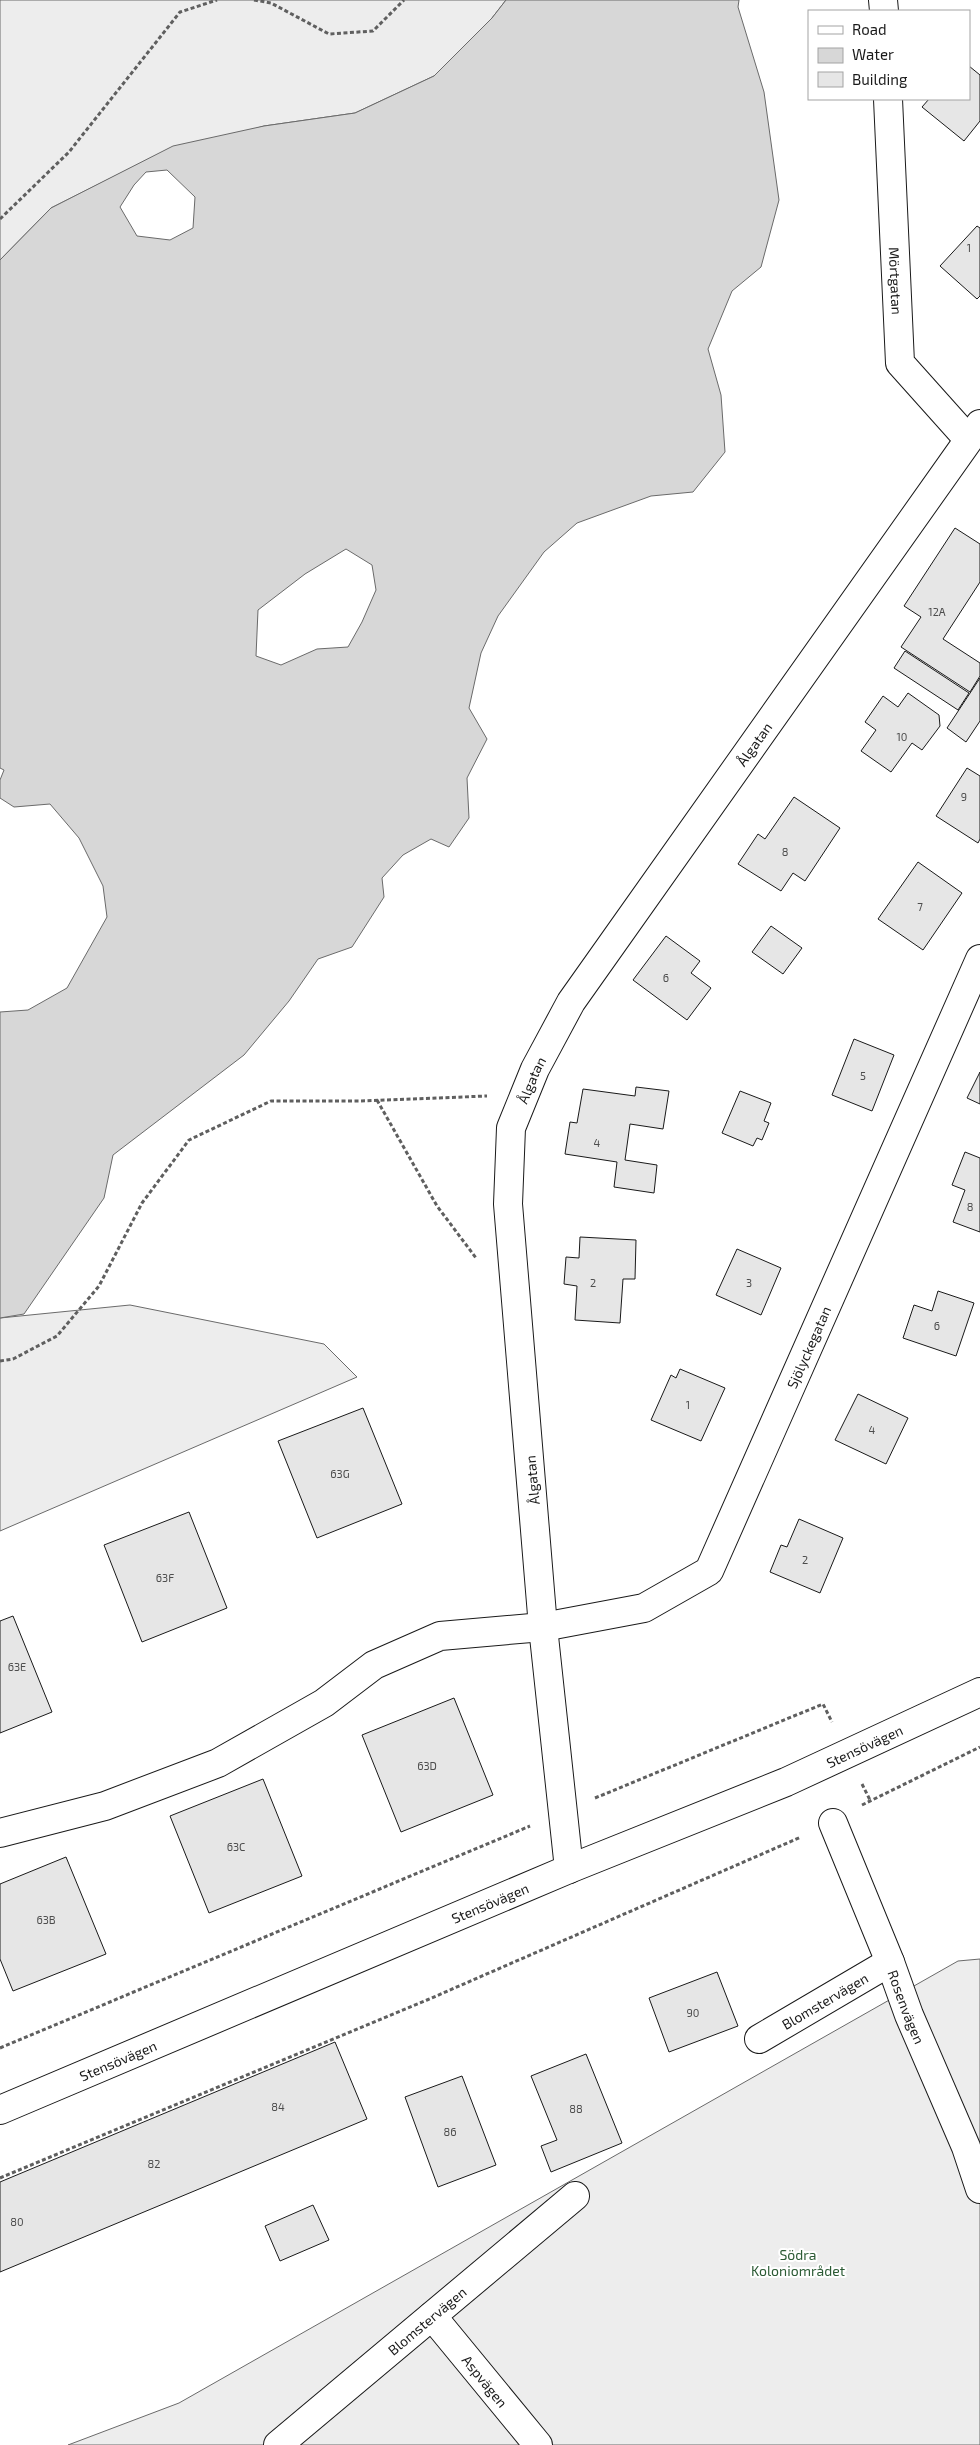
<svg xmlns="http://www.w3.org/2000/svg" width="980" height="2445" font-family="'Exo 2',sans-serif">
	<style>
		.built { fill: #ededed; stroke: #6a6a6a }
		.water { fill: #d7d7d7; stroke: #6a6a6a; fill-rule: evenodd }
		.building { fill: #e6e6e6; stroke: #1a1a1a }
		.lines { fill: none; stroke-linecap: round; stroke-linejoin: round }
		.minor-casing { stroke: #1a1a1a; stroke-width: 30 }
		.path { stroke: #5f5f5f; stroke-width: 3; stroke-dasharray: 4 2.5; stroke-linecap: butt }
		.minor { stroke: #fff; stroke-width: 28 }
		.labels { text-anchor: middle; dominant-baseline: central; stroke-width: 4; stroke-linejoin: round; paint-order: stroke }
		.number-label { font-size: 11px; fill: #4d4d4d }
		.street-label { font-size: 14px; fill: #1a1a1a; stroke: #fff }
		.park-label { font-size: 14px; fill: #2b5a34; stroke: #fff }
	</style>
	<rect width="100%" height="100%" fill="#fff"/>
	<!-- built -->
	<g class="built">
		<path d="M0,0h506l-14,18 -58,58 -79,37 -91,13 -119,35 -94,47 -51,52z"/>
		<path d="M130,1305l194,39 33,33 -357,154v-213z"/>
		<path d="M980,1959v486h-912l111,-42 779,-442z"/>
	</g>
	<!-- water -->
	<path class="water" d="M506,0h233l-1,7 26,85 15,108 -18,67 -29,24 -24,58 13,46 4,57 -32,40 -42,4 -74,27 -33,29 -46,64 -17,37 -12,55 18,31 -20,39 2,40 -20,29 -18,-8 -28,16 -21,23 2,19 -32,50 -34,12 -29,42 -45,54 -131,100 -9,43 -80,116 -24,4v-306l28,-2 39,-22 40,-71 -4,-31 -24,-48 -29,-34 -36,3 -14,-9v-18l4,-10 -4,-2v-508l51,-52 122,-62 91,-20 91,-13 79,-37 58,-58zM167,170l28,27 -2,31 -23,12 -33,-4 -17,-29 14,-22 12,-13zM346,549l26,16 4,25 -14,32 -14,25 -31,2 -36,16 -25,-9 2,-46 47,-36z"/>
	<!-- building -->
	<g class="building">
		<path d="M969,66l11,9v46l-16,20 -42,-34 7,-8h40z"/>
		<path d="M977,226l3,2v68l-3,3 -37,-33z"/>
		<path d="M955,528l25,16v38l-37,57 37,24v13l-10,16 -69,-45 20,-30 -17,-11z"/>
		<path d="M905,651l64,42 -11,17 -64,-42z"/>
		<path d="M980,678v43l-14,21 -19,-14z"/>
		<path d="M908,693l31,22 1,11 -18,24 -10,-7 -21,29 -30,-21 15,-21 -11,-8 18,-26 15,11z"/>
		<path d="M967,768l13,8v63l-2,4 -42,-27z"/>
		<path d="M794,797l46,31 -35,53 -12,-8 -12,18 -43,-27 20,-30 7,5z"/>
		<path d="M918,862l44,31 -39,57 -45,-31z"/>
		<path d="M771,926l31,22 -19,26 -31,-22z"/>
		<path d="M666,936l34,25 -9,12 20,15 -24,32 -54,-40z"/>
		<path d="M854,1039l40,16 -22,56 -40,-16z"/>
		<path d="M980,1072v32l-13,-6z"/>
		<path d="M636,1087l33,4 -6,38 -33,-5 -5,36 32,5 -3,28 -40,-6 3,-25 -52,-8 5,-32 7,1 6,-34 52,7z"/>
		<path d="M740,1091l31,12 -7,18 5,2 -7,17 -5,-2 -4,8 -31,-13z"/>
		<path d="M965,1152l15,6v74l-27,-10 12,-32 -13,-5z"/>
		<path d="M580,1237l56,3 -1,39h-12l-3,44 -45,-3 2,-34 -13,-2 2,-27 13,1z"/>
		<path d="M737,1249l44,19 -20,47 -45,-20z"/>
		<path d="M938,1291l36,12 -18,53 -53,-18 11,-33 18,6z"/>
		<path d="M680,1369l45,19 -24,53 -50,-21 20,-45 5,3z"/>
		<path d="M858,1394l50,24 -22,46 -51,-24z"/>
		<path d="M363,1408l39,96 -85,34 -39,-97z"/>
		<path d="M189,1512l38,96 -85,34 -38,-97z"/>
		<path d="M799,1519l44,19 -23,55 -50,-21 11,-27 6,2z"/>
		<path d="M13,1616l39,96 -52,21v-112z"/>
		<path d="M454,1698l39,97 -92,37 -39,-97z"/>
		<path d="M263,1779l39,97 -93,37 -39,-97z"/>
		<path d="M66,1857l40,97 -93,37 -13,-32v-75z"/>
		<path d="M717,1972l21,54 -69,26 -20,-54z"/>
		<path d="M335,2042l32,77 -367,153v-90z"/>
		<path d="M586,2054l36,89 -71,29 -10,-26 16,-6 -26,-64z"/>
		<path d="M462,2076l34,89 -58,22 -33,-90z"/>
		<path d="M313,2205l16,35 -49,21 -15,-35z"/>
	</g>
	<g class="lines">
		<defs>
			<g id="minor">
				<path d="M883,0l1,11"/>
				<path id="s1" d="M888,99l12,264 68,76"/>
				<path id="s2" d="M833,1823l57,139 19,53 57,132 14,42"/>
				<path id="s3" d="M0,1833l105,-27 113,-43 106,-60 50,-38 66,-29 103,-9 101,-19 65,-37 271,-612"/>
				<path id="s4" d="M569,1869l-26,-242 -35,-423 3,-76 24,-59 36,-67 409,-578"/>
				<path id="s5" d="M759,2039l131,-77"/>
				<path id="s6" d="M0,2110l569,-241 217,-87 194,-90"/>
				<path id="s7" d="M432,2316l106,129"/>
				<path id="s8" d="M278,2445l297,-249"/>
			</g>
		</defs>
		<!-- minor casing -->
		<use href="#minor" class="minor-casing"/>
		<!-- path -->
		<g class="path">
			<path d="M254,0l17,3 58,31 44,-3 31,-31"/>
			<path d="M0,219l69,-67 111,-140 37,-12"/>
			<path d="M377,1100l60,106 39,52"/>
			<path d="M0,1361l13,-2 44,-23 42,-50 43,-83 47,-63 82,-39h90l126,-5"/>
			<path d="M862,1784l8,16"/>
			<path d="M595,1798l228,-94 9,18"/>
			<path d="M862,1805l118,-58"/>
			<path d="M0,2048l530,-222"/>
			<path d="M0,2178l427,-178 374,-163"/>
		</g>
		<!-- minor -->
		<use href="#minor" class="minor"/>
	</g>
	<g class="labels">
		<!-- number labels -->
		<g class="number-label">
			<text x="969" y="247">1</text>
			<text x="937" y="611">12A</text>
			<text x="902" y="736">10</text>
			<text x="964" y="796">9</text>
			<text x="785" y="851">8</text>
			<text x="920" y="906">7</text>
			<text x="666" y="977">6</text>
			<text x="863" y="1075">5</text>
			<text x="597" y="1142">4</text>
			<text x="970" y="1206">8</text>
			<text x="593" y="1282">2</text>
			<text x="749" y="1282">3</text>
			<text x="937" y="1325">6</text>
			<text x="688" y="1404">1</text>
			<text x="872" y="1429">4</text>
			<text x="340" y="1473">63G</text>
			<text x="805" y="1559">2</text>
			<text x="165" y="1577">63F</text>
			<text x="17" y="1666">63E</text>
			<text x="427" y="1765">63D</text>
			<text x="236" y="1846">63C</text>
			<text x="46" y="1919">63B</text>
			<text x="693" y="2012">90</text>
			<text x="278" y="2106">84</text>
			<text x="576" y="2108">88</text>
			<text x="450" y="2131">86</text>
			<text x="154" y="2163">82</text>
			<text x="17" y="2221">80</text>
		</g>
		<!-- street labels -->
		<g class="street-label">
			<text stroke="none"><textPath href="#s1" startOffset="182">Mörtgatan</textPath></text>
			<text stroke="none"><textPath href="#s4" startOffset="1200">Ålgatan</textPath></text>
			<text stroke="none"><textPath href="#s4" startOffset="796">Ålgatan</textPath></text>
			<text stroke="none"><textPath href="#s3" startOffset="1012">Sjölyckegatan</textPath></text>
			<text transform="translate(532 1480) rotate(-95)">Ålgatan</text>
			<text stroke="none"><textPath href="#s6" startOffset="938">Stensövägen</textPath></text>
			<text stroke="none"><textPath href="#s6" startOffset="532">Stensövägen</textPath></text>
			<text stroke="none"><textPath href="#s5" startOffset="76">Blomstervägen</textPath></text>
			<text stroke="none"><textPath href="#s2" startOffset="198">Rosenvägen</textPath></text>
			<text stroke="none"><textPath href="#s6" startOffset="128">Stensövägen</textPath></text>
			<text stroke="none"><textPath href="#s8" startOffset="194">Blomstervägen</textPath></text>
			<text stroke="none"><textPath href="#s7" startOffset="84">Aspvägen</textPath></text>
		</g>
		<!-- park labels -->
		<g class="park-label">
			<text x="798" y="2254">Södra<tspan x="798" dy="16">Koloniområdet</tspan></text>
		</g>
	</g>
	<!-- legend -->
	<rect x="808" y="10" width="162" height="90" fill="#ffffff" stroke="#a3a3a3"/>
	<rect x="818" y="26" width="25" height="8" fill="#ffffff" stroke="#a3a3a3"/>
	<text x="852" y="35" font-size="15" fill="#1a1a1a">Road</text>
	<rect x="818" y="48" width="25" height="15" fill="#d7d7d7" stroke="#a3a3a3"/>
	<text x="852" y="60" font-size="15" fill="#1a1a1a">Water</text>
	<rect x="818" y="72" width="25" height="15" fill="#e6e6e6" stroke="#a3a3a3"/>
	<text x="852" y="85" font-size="15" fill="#1a1a1a">Building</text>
</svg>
